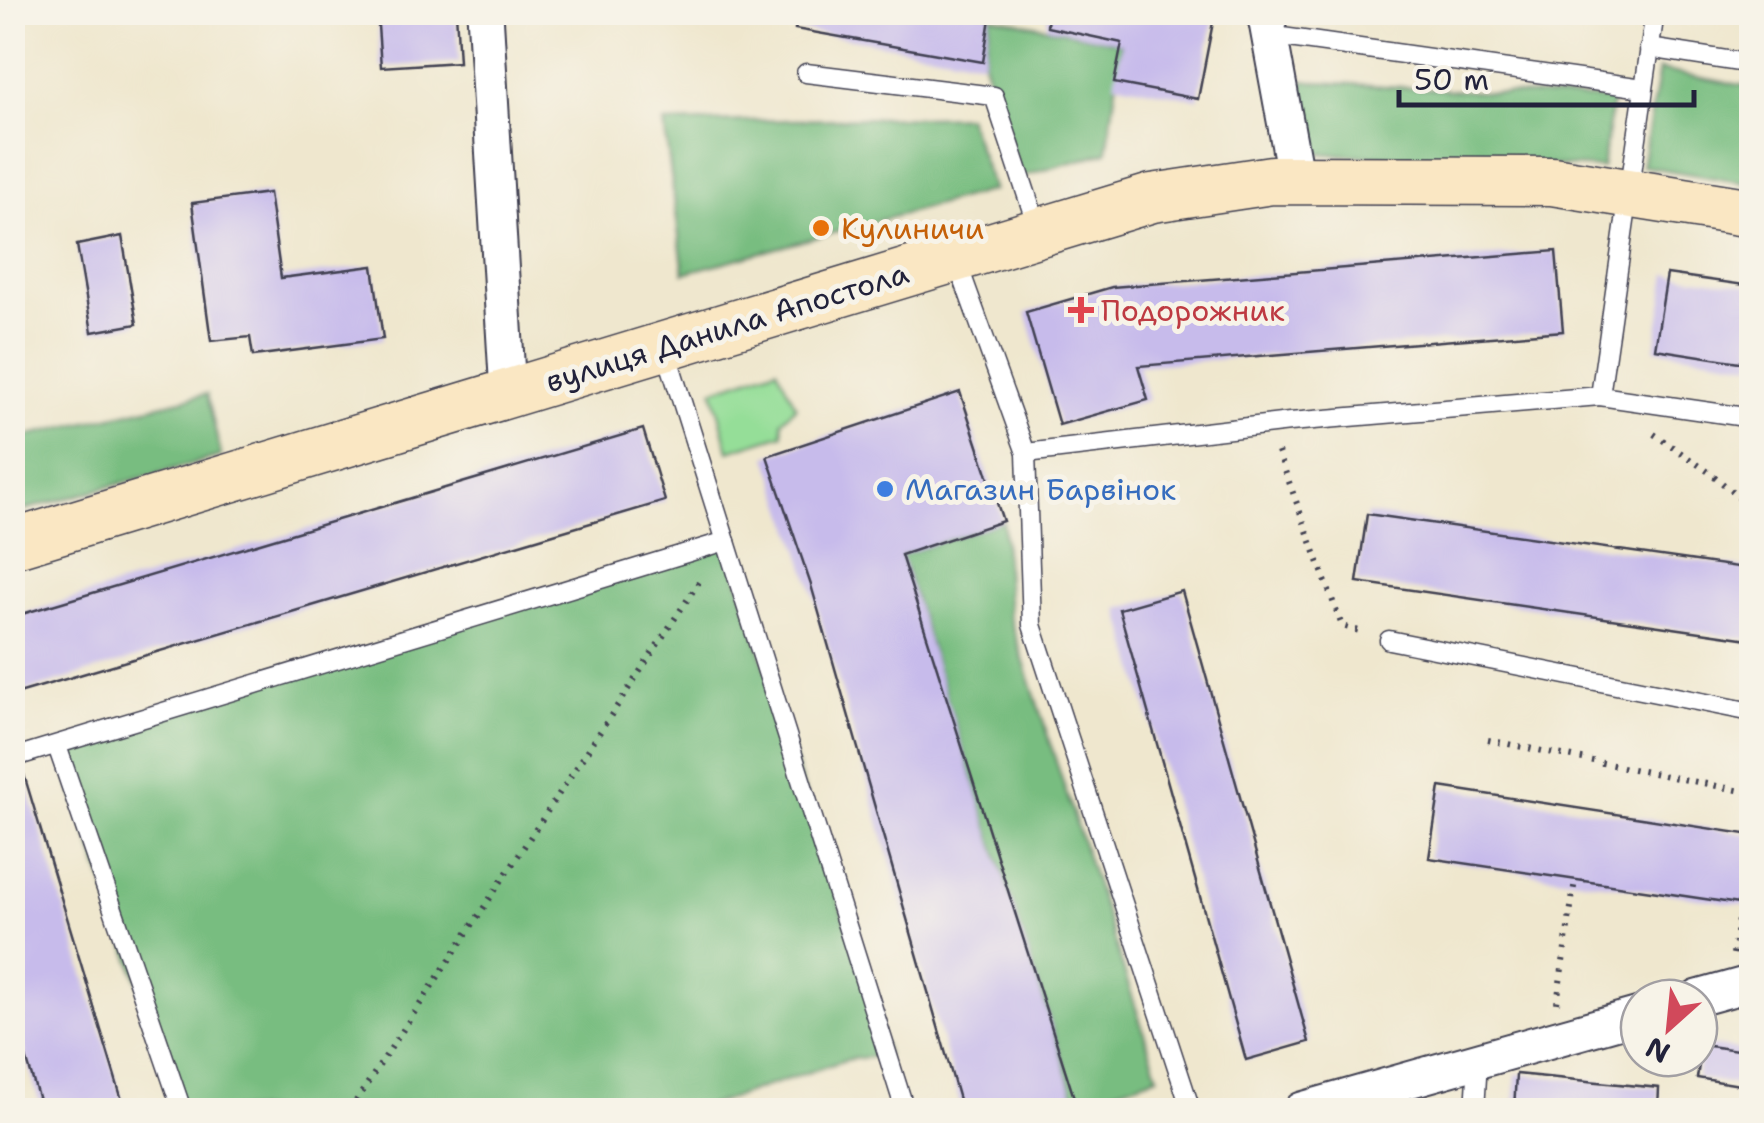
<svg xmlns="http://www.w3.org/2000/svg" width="1764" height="1123" font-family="'Shantell Sans',sans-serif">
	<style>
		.green { fill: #95de98; stroke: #5c806a; stroke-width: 2.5 }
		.forest { fill: #78bd80; stroke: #4d705e; stroke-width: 2.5 }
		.building { fill: #c7bbeb }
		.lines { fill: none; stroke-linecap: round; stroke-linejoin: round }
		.lane-casing { stroke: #414051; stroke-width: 21 }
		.street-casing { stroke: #414051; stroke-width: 39 }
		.secondary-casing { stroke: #414051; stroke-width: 51 }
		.path { stroke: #414051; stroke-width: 6; stroke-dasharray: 2.5 8; stroke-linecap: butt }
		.lane { stroke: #fff; stroke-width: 18 }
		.street { stroke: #fff; stroke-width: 35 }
		.secondary { stroke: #fae7c3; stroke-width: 48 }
		.food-dot { fill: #e8710a; stroke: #f7f3e8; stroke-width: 4 }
		.health-dot { fill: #e0444e; stroke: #f7f3e8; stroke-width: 4 }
		.shop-dot { fill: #3f7fe0; stroke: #f7f3e8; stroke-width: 4 }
		.labels { text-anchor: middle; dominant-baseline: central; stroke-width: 10; stroke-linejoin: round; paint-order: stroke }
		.food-label { font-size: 30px; fill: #c56008; stroke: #f7f3e8; text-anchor: start }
		.health-label { font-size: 30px; fill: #be3a42; stroke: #f7f3e8; text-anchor: start }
		.street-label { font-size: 30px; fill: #22223b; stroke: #f7f3e8 }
		.shop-label { font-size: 30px; fill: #366cbe; stroke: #f7f3e8; text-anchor: start }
	</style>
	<rect width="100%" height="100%" fill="#f7f3e8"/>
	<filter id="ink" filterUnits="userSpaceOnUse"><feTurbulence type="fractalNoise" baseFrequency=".01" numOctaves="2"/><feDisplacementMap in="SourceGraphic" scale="20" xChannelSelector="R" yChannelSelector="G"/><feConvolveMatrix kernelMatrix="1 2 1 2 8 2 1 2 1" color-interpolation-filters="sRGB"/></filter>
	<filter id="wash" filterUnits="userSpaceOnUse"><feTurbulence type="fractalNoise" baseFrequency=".0048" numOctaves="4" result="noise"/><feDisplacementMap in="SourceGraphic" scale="40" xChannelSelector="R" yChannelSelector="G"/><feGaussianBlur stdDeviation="2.25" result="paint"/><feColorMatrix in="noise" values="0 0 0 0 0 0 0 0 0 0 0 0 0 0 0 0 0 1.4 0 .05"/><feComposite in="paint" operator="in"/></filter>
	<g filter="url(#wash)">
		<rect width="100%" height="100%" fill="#efe7ce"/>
		<!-- green -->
		<path class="green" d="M777,368l19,38 -14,15 1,13 -54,17 -16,-61z"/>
		<!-- forest -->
		<g class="forest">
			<path d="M991,16l131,27 -15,109 -86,25 -38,-115z"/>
			<path d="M1659,70l92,17v97l-109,-18z"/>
			<path d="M1302,81l311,19 -11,68 -292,-15z"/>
			<path d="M967,116l26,74 -309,83 -20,-150z"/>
			<path d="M207,394l14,62 -208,57v-74z"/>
			<path d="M1003,521l6,95 149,460 -82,27 -175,-548z"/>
			<path d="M726,541l161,514 -42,5 -149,50h-514l-125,-364z"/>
		</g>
		<g id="blocks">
			<!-- building -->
			<g class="building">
				<path d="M377,12h79l3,50 -78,5z"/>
				<path d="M796,12h195l-8,50 -188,-33z"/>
				<path d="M1048,12h167l-17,87 -84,-16 8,-40 -75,-16z"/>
				<path d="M269,193l12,85 92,-12 10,73 -130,17 -3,-19 -39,4 -19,-138z"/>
				<path d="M122,236l15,88 -45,8 -15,-87z"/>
				<path d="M1556,251l7,80 -425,35 10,34 -89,25 -33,-113 86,-25z"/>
				<path d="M1667,274l85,12v78l-97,-15z"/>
				<path d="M960,392l43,129 -102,34 175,549 -40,6h-74l-151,-525 -44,-129z"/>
				<path d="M643,429l22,72 -653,194v-78z"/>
				<path d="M1367,514l385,55 -3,70 -392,-57z"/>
				<path d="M1182,591l127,451 -63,18 -127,-451z"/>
				<path d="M22,768l103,342h-83l-30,-99v-241z"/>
				<path d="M1440,787l312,48v71l-323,-48z"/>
				<path d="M1702,1045l50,7v35l-55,-9z"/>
				<path d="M1516,1074l143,14 -1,22h-144z"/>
			</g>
		</g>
	</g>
	<g filter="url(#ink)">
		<use href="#blocks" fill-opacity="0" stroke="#414051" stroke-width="2.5"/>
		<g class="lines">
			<defs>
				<g id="lane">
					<path d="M1655,12l-55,384 152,22"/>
					<path d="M1268,35l375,53"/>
					<path d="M1649,48l103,16"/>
					<path d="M806,73l188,23 45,136"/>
					<path d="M956,259l70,194 6,172 159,485"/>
					<path d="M665,348l240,762"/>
					<path d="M1026,453l264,-31 310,-26"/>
					<path d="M1389,640l363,72"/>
					<path d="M57,746l125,364"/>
					<path d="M12,758l714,-217"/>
					<path d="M1475,1110l3,-49"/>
				</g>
				<g id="street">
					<path d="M485,12l23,381"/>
					<path d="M1265,12l31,168"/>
					<path d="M1698,998l54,-15"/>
					<path d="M1302,1110l337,-95"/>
				</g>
				<path id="secondary" d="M12,544l1140,-346 120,-18 280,1 200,32"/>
			</defs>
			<!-- lane casing -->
			<use href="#lane" class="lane-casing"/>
			<!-- street casing -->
			<use href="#street" class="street-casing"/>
			<!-- secondary casing -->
			<use href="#secondary" class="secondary-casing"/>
			<!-- path -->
			<g class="path">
				<path d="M1654,434l59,41 39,34"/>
				<path d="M1278,452l64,174 21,6"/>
				<path d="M1488,740l264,53"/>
				<path d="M1733,954l7,-49"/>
				<path d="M1557,1003l18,-123"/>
				<path d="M350,1110l351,-531"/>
			</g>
			<!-- lane -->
			<use href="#lane" class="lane"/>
			<!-- street -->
			<use href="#street" class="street"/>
			<!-- secondary -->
			<use href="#secondary" class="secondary"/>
		</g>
	</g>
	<!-- markers -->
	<circle class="food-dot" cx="821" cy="228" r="10"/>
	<path class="health-dot" d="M1076 295h10v10h10v10h-10v10h-10v-10h-10v-10h10z"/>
	<circle class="shop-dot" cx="885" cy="489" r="10"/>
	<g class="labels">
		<!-- food labels -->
		<g class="food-label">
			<text x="841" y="228">Кулиничи</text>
		</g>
		<!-- health labels -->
		<g class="health-label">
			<text x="1101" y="310">Подорожник</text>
		</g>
		<!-- street labels -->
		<g class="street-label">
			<text transform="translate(727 327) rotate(-17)">вулиця Данила Апостола</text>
		</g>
		<!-- shop labels -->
		<g class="shop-label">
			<text x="905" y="489">Магазин Барвінок</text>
		</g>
	</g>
	<!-- margin -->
	<rect width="1764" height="1123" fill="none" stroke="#f7f3e8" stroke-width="50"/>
	<!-- north arrow -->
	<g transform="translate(1669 1028) rotate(207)"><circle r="48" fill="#f7f3e8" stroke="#a29fa3" stroke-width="2.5"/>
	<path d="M0-8L18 38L0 25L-18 38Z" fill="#d1495b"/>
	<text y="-15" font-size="28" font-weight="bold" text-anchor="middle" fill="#22223b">N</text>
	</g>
	<!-- scale -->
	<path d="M1399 90v15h295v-15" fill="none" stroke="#22223b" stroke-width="5"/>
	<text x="1414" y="90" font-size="30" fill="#22223b" stroke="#f7f3e8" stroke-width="8" paint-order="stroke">50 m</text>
</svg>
